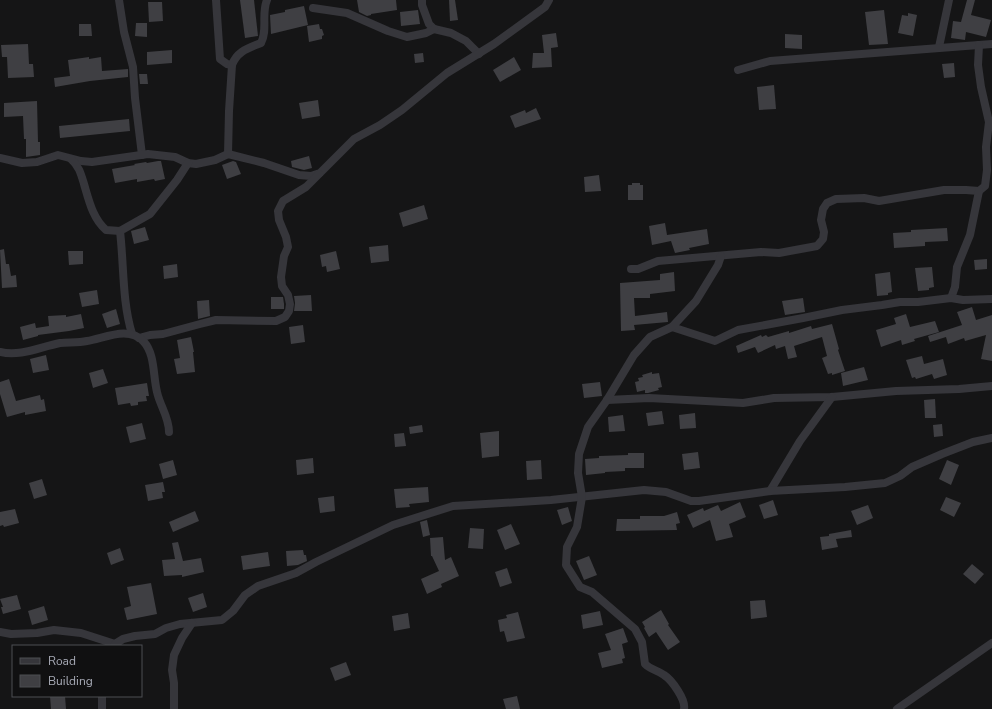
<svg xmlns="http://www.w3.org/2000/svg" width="992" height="709" font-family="'Nunito Sans',sans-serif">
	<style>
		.building { fill: #3f3f43 }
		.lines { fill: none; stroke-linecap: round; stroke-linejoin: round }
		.street { stroke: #36363b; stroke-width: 8 }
	</style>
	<rect width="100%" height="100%" fill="#151516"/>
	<!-- building -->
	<g class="building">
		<path d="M240,0h14l4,36 -13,2z"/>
		<path d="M357,0h39l1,10 -26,4v1l-4,1 -8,-4z"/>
		<path d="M449,0h6l3,20 -8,1z"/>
		<path d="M967,0h8l-4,15 20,5 -5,17 -20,-5 -1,8 -14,-2 2,-17 8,1z"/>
		<path d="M148,2h14l1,19 -14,1z"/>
		<path d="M304,6l4,19 -37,9 -1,-19 15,-3v-2z"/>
		<path d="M418,10l2,14 -19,2 -1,-14z"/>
		<path d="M884,10l4,34 -19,1 -4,-33z"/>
		<path d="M908,13l9,2 -4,21 -15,-3 4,-18 6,1z"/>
		<path d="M136,23h11v14l-12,-1z"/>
		<path d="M79,24h12l1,12h-13z"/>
		<path d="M319,24l1,5h2l2,6 -2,1v3l-13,3 -2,-16z"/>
		<path d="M556,33l2,14 -7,1 1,19 -20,1 1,-15h11l-2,-18z"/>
		<path d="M785,34l17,1v14l-17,-1z"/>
		<path d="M28,44l1,20h4l1,13 -26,1 -1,-21h-5l-1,-12z"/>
		<path d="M172,50v13l-25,2v-13z"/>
		<path d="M423,53l1,9 -9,1 -1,-9z"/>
		<path d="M89,57v2l12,-2 1,14 26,-2v8l-38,4 -35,6 -1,-9 16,-2 -2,-16z"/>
		<path d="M514,57l7,13 -21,12 -7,-12z"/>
		<path d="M954,63l1,14 -11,1 -2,-14z"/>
		<path d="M139,74h8l1,10h-8z"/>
		<path d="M774,85l2,24 -17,1 -2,-23z"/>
		<path d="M318,100l2,16 -18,3 -3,-16z"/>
		<path d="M37,101l1,41h2v13l-14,2v-18h-2l-1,-23 -19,1v-14z"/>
		<path d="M536,108l5,11 -26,9 -5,-12 15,-6 1,3z"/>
		<path d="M129,119l1,12 -70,7 -1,-12z"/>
		<path d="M309,156l3,12 -8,2 -12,-3 -1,-6z"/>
		<path d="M158,161h3l4,18 -10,2 -1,-2 -17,3v-3l-22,4 -3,-14 23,-4 -1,-1 12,-2 1,1z"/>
		<path d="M233,161l3,1 5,12 -14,5 -5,-14z"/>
		<path d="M599,175l2,16 -16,1 -1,-15z"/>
		<path d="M632,183h8v2h3v15h-15v-15h4z"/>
		<path d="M424,205l4,14 -25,8 -4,-14z"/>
		<path d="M665,223l2,12 40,-6 2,15 -20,4 1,2 -15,3 -4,-12 -19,4 -3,-19z"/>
		<path d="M145,227l4,13 -15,4 -3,-13z"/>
		<path d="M947,228l1,13 -23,1v4l-31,2 -1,-15 18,-1v-2z"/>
		<path d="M388,245l1,16 -18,2 -2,-16z"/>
		<path d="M4,249l2,15h3l2,12 5,-1 1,12 -15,1 -2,-38z"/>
		<path d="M68,251h15v13l-14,1z"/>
		<path d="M336,251l4,18 -13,3 -1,-6 -4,1 -2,-12z"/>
		<path d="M987,259v10l-12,1 -1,-10z"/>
		<path d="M177,264l1,13 -14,2 -1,-13z"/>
		<path d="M932,267l2,20 -5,1v2l-11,1 -3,-23z"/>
		<path d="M674,272l1,19 -25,3v4h-16l1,18 32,-4 1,10 -34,3 1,5 -14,1 -1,-48 40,-3v-6z"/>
		<path d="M890,272l2,20 -4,1v2l-11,1 -2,-22z"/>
		<path d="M97,290l2,14 -17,3 -3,-14z"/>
		<path d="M311,295l1,16h-18l1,-8 -1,-7z"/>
		<path d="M271,297h12l1,7v5h-13z"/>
		<path d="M803,298l2,14 -20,3 -3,-14z"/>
		<path d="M209,300l1,16 -12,3 -1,-18z"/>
		<path d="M972,307l4,13 16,-5v46l-11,-2 5,-24 -21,6 -1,-3 -16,6 -2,-7 -16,5 -2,-6 34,-11 -5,-13z"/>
		<path d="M116,309l4,15 -13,4 -5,-14z"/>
		<path d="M81,314l3,14 -15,3 -31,4v1l-15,4 -3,-13 15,-4 1,5 13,-2 -1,-10 18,-1v2z"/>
		<path d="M906,314l4,13 25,-6 4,11 -25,7 1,2 -13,4 -1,-5 -20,7 -5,-17 20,-6 -2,-6z"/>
		<path d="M832,324l7,25 -1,1 7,21 -13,4v-2l-4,1 -6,-16 5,-2 -5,-19 -28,9 3,11 -9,2 -3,-13 -9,3 -1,-4 -17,8 -3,-6 -17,6 -2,-7 25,-11 1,2 4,-2 2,2 21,-6v2l22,-7 1,3z"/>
		<path d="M303,325l2,17 -14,2 -2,-17z"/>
		<path d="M191,337l3,15h-1l2,20 -18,2 -3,-15 6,-1 -3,-18z"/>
		<path d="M46,355l3,15 -16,3 -3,-14z"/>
		<path d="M922,356l2,8 19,-5 4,16 -13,4 -2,-5 -16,5 -1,-2 -3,1 -6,-18z"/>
		<path d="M864,367l4,13 -25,6 -2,-13z"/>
		<path d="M103,369l5,14 -15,5 -4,-15z"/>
		<path d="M652,372v2l7,-1 3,14 -4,1 1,2 -11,3h-3v-3l-8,2 -2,-10 4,-1 -1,-3 5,-1 -1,-2z"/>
		<path d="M9,379l7,22 24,-6 1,5 3,-1 2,12 -21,4v-3l-18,5 -7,-23v-12z"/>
		<path d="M600,382l2,14 -18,2 -2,-14z"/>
		<path d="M147,383l2,13h-3l1,5 -9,1v3l-7,1 -1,-3 -12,2 -3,-17z"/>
		<path d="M935,399l1,19h-11l-1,-18z"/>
		<path d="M662,411l2,13 -16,2 -2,-13z"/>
		<path d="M695,413l1,15 -16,1 -1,-14z"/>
		<path d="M623,415l2,16 -16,1 -1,-15z"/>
		<path d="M142,423l4,16 -16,4 -4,-16z"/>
		<path d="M942,424l1,12 -9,1 -1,-12z"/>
		<path d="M422,425l1,7 -13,2 -1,-7z"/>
		<path d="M499,431v25l-17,2 -2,-25z"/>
		<path d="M404,433l2,13 -11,1 -1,-13z"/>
		<path d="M698,452l2,16 -16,2 -2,-16z"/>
		<path d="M628,453h16v15h-19v3l-20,1v1l-19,2 -1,-16 14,-1v-2l29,-1z"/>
		<path d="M313,458l1,15 -17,2 -1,-15z"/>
		<path d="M173,460l4,15 -14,4 -4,-15z"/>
		<path d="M541,460l1,19 -15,1 -1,-19z"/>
		<path d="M947,460l12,5 -8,20 -12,-6z"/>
		<path d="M42,479l5,16 -13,4 -5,-16z"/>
		<path d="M163,482l2,10h-3l1,6 -15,3 -3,-16z"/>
		<path d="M428,487l1,15 -20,2 1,3 -14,1 -2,-19z"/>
		<path d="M334,496l1,15 -15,2 -2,-15z"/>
		<path d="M946,497l15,6 -7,14 -14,-7z"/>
		<path d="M773,500l5,15 -14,4 -5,-14z"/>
		<path d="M740,502l6,15 -17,7 4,13 -17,4 -6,-21 -17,8 -6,-13 16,-7 1,3 14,-6 3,6z"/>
		<path d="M868,505l5,13 -16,7 -6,-14z"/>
		<path d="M568,507l4,14 -10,4 -5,-15z"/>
		<path d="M15,509l4,14 -15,4 -1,-2 -3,1v-14z"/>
		<path d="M195,511l4,10 -26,11 -4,-10z"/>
		<path d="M677,512l3,11 -4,1 1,6 -61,1 1,-12h23v-3h24z"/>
		<path d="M427,520l3,15 -7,2 -3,-15z"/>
		<path d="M511,524l9,20 -15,6 -8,-20z"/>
		<path d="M470,528l14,1 -1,20 -15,-1z"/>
		<path d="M851,530l1,7 -16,2 2,8 -16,3 -2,-13 9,-1v-2z"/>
		<path d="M443,537l2,23 6,-3 8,19 -18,8 1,3 -15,7 -6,-15 18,-8 -7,-15h-1l-1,-18z"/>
		<path d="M178,542l5,19 18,-3 3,14 -22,5v-2l-18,1 -2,-16 13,-1 -3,-16z"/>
		<path d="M120,548l4,12 -13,5 -4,-12z"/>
		<path d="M303,550l1,5h2l1,6 -9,4 -11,1 -1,-15z"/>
		<path d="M268,552l2,14 -27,4 -2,-14z"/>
		<path d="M589,556l8,19 -13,5 -8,-19z"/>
		<path d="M972,564l12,10 -9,10 -12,-10z"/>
		<path d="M507,568l5,15 -12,4 -5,-15z"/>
		<path d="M151,583l6,31 -30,6 -3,-12 7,-2 -4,-19z"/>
		<path d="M203,593l4,14 -14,5 -5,-14z"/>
		<path d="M17,595l4,14 -18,5 -2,-7h2l-3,-8z"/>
		<path d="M765,600l2,17 -16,2 -1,-18z"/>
		<path d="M44,606l4,14 -16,5 -4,-14z"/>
		<path d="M661,610l8,14 -1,1 12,17 -12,8 -12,-18 -7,5 -5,-9 1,-1 -3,-5z"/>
		<path d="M600,611l3,14 -20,4 -2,-14z"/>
		<path d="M518,612l7,26 -18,4 -3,-11 -4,1 -2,-12 9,-2 -1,-3z"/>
		<path d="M408,613l2,15 -16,3 -2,-15z"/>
		<path d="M623,628l5,14 -6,2 3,14 -3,1 1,4 -21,5 -4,-15 13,-3 -6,-16z"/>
		<path d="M346,662l5,13 -16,6 -5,-13z"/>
		<path d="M50,696h15l1,13h-15z"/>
		<path d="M517,696l3,13h-14l-3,-10z"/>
	</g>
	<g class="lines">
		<!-- street -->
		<g class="street">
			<path d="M119,0l5,32 9,35 2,31 7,57"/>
			<path d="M216,0l4,59 7,5 5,1"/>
			<path d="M422,0v5l7,19 5,5 17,4 15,8 13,13"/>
			<path d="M313,8l34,5 41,18 19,6 19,-4 8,-4"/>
			<path d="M939,47l10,-47"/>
			<path d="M738,70l32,-9 222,-17"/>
			<path d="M228,154l1,-43 3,-46c5,-14 17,-17 29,-22 7,-13 0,-29 6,-43"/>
			<path d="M0,158l22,5 15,-1 21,-7 23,6 11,1 56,-8 27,3 13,6 8,1 19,-4 13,-6 36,9 35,12 12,1 9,-3 34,-34 26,-14 22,-15 45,-37 47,-29 51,-37 4,-7"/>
			<path d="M71,159c8,7 10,15 13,25 5,17 9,35 22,46l14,1 30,-17 27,-34 11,-17"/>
			<path d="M120,231c4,34 2,70 12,103"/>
			<path d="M631,269h7l20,-8 103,-9 18,1 38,-7 6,-7 1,-7 -3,-12 2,-11 4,-6 9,-4 28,-1 15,3 65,-11h22l13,1 6,-5 2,-16 -1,-23 3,-25 -8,-35 -3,-22 1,-20"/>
			<path d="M951,298l4,-11 2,-20 13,-32 9,-44"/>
			<path d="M672,327l43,14 23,-11 65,-12 39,-8 40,-5 18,-3h18l33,-4 12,2 29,-1"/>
			<path d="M139,338l11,-3 13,-1 37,-10 16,-4 60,1 9,-4 4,-6 1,-7 -2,-9 -6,-9 -1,-9 3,-21 4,-9 -2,-10 -7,-17 -1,-9 5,-10 23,-14 13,-13"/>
			<path d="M0,352c20,5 40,-5 60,-9 8,-1 18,0 27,-2 18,-3 42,-16 57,1 11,12 9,34 13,50 3,14 12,25 12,40"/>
			<path d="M607,400l42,-2 94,5 31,-5 58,-1 64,-6 63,-2 33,-3"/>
			<path d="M770,491l30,-50 32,-44"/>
			<path d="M0,632l11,2 26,-1 17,-3 27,3 34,11"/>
			<path d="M114,646l1,-2 8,-5 12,-3 20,-2 11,-6 14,-4 42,-4 11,-9 12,-16 13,-9 38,-13 20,-11 77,-37 60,-19 98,-6 93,-10 22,2 25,9h8l71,-10 75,-4 40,-4 15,-7 12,-9 30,-13 31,-12 19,-4"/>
			<path d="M102,709v-13"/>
			<path d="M174,709v-26l-2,-13 2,-15 8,-17 10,-15"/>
			<path d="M684,709c2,-9 -12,-29 -20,-34 -7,-5 -13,-5 -19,-11l-3,-22 -7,-13 -43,-37 -12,-5 -14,-22 1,-18 10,-20 5,-30 -4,-24 1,-19 9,-27 19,-27 27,-45 16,-18 22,-10 24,-26 22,-36 3,-9"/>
			<path d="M897,709l95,-66"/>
		</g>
	</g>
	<!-- legend -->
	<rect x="12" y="645" width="130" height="52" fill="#101011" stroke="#4c4e53"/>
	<rect x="20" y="658" width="20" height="6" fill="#36363b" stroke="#4c4e53"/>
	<text x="48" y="665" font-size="12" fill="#a7aab6">Road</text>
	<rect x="20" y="675" width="20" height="12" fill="#3f3f43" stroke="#4c4e53"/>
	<text x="48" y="685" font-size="12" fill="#a7aab6">Building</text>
</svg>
